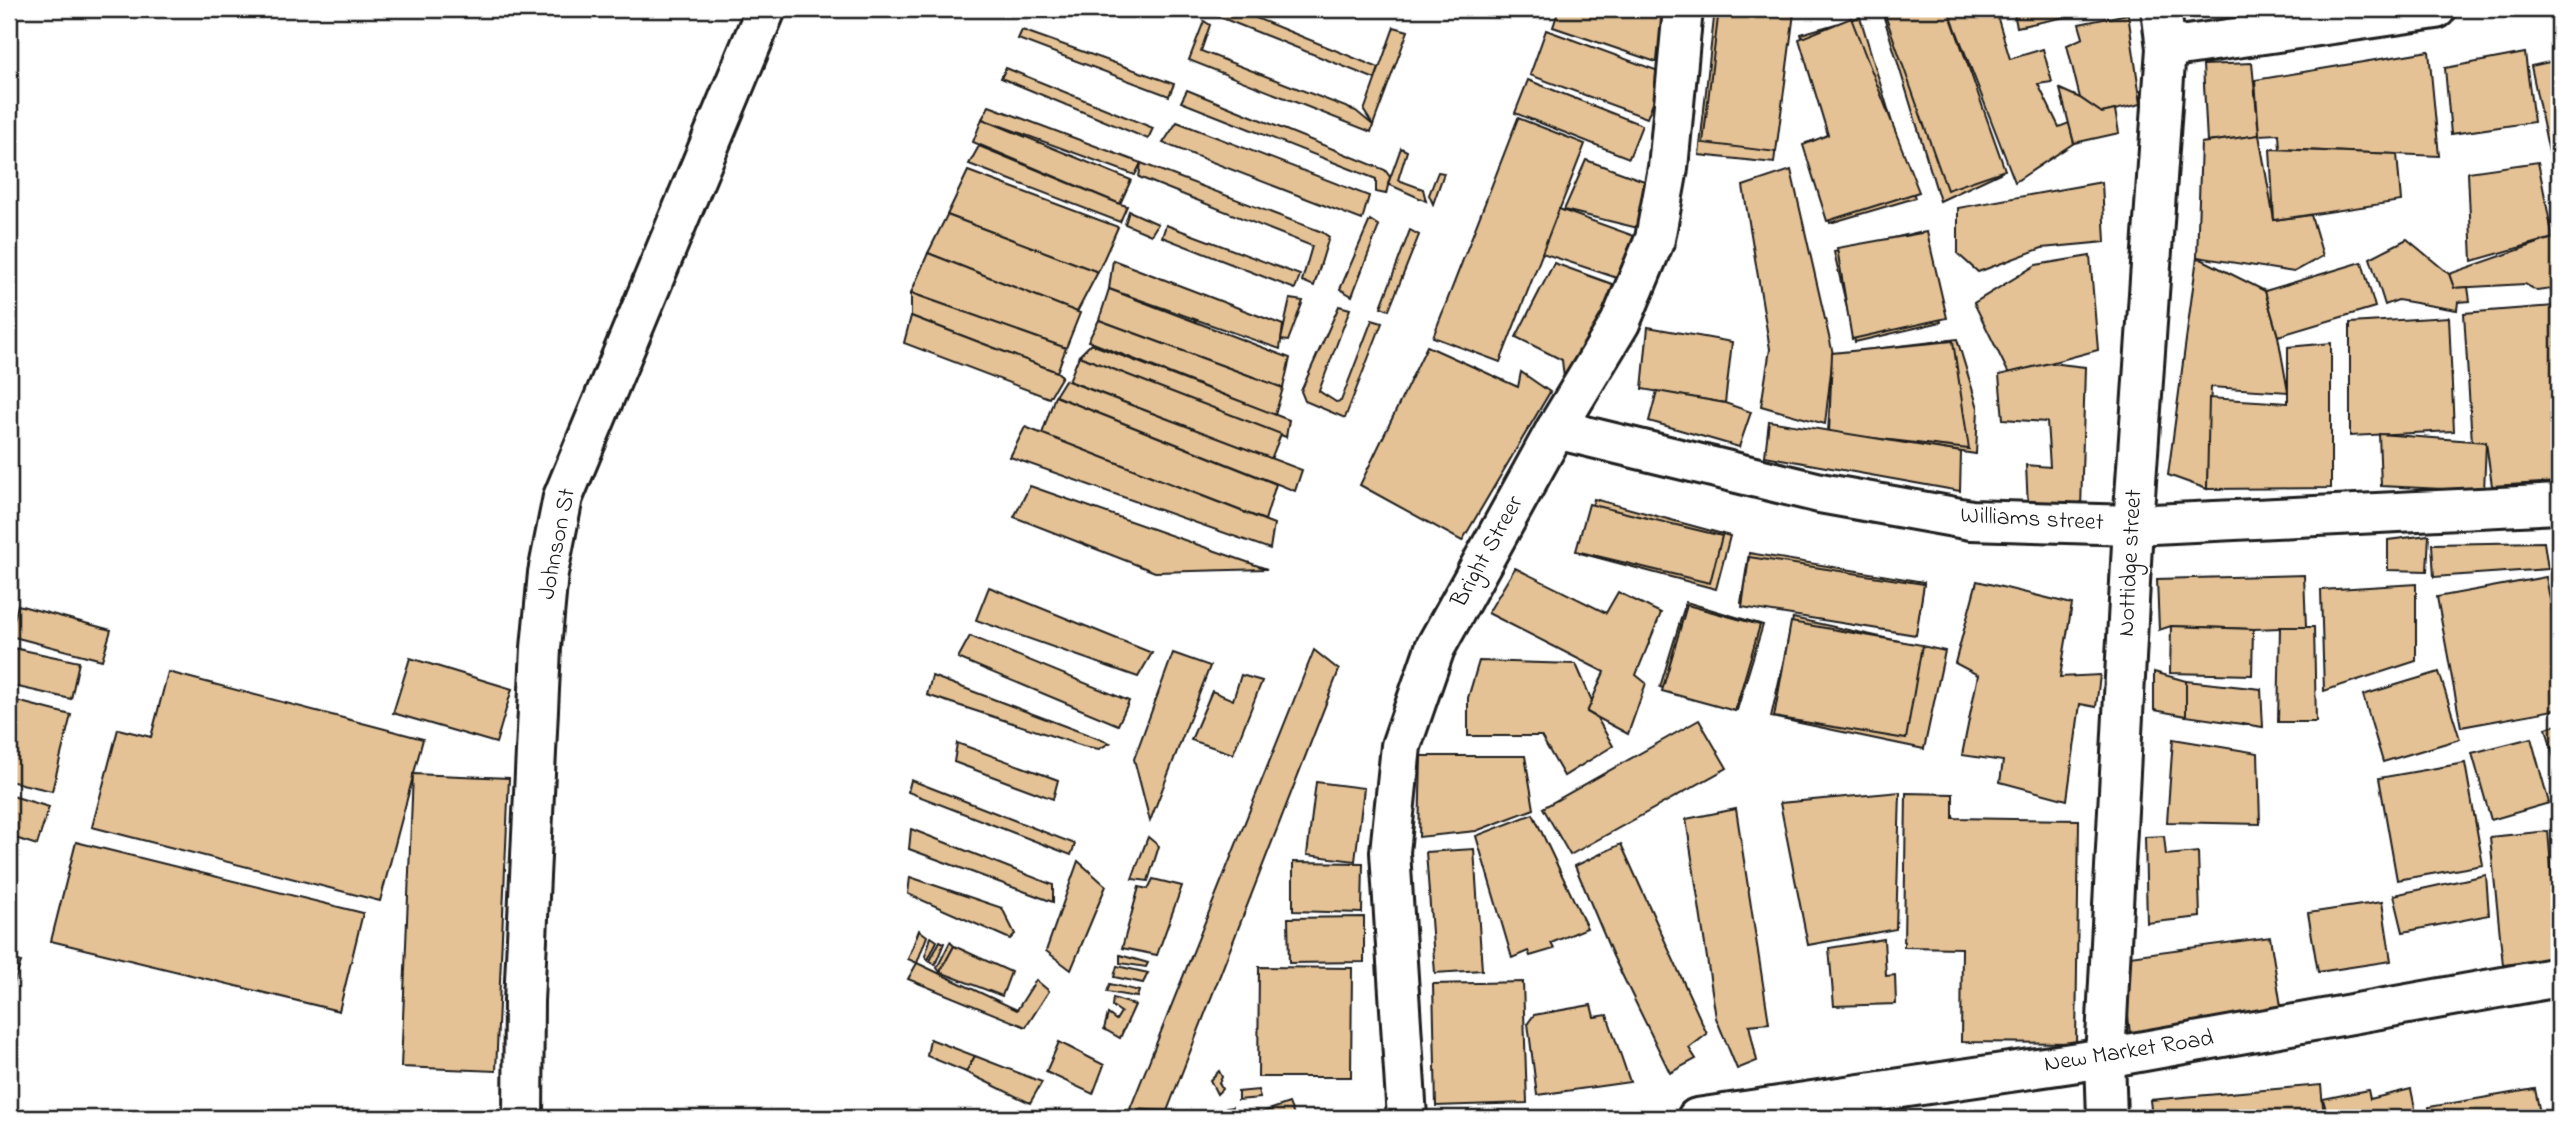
<svg xmlns="http://www.w3.org/2000/svg" width="2568" height="1127" font-family="'Indie Flower',sans-serif">
	<style>
		.building { fill: #e4c295; stroke: #1c1c1c; stroke-width: 2 }
		.lines { fill: none; stroke-linecap: round; stroke-linejoin: round }
		.minor-casing { stroke: #1c1c1c; stroke-width: 44 }
		.tertiary-casing { stroke: #1c1c1c; stroke-width: 44 }
		.secondary-casing { stroke: #1c1c1c; stroke-width: 44 }
		.minor { stroke: #fff; stroke-width: 38 }
		.tertiary { stroke: #fff; stroke-width: 38 }
		.secondary { stroke: #fff; stroke-width: 38 }
		.labels { text-anchor: middle; dominant-baseline: central; stroke-width: 5; stroke-linejoin: round; paint-order: stroke }
		.street-label { font-size: 24px; fill: #1c1c1c; stroke: #fff }
	</style>
	<rect width="100%" height="100%" fill="#fff"/>
	<filter id="ink" filterUnits="userSpaceOnUse"><feTurbulence type="fractalNoise" baseFrequency=".0143" numOctaves="2"/><feDisplacementMap in="SourceGraphic" scale="14" xChannelSelector="R" yChannelSelector="G"/><feConvolveMatrix kernelMatrix="1 2 1 2 8 2 1 2 1" color-interpolation-filters="sRGB"/></filter>
	<g filter="url(#ink)">
		<!-- building -->
		<g class="building">
			<path d="M1209,9h25l145,59 -4,11 -168,-67z"/>
			<path d="M1559,9h119l-19,54 -106,-36z"/>
			<path d="M1715,9h37l39,4 -17,150 -75,-8z"/>
			<path d="M1719,9l75,4 -18,139 -73,-9z"/>
			<path d="M1893,9h50l57,164 -60,28 -58,-190z"/>
			<path d="M1894,9h54l57,161 -58,20 -63,-178z"/>
			<path d="M1948,9h47l15,50 33,-10 9,33 -14,2 21,43 10,-4 5,20 -59,39z"/>
			<path d="M2013,9h91l-87,18z"/>
			<path d="M2128,14l13,90 -39,9 -22,-15 -13,-53 16,-7 -4,-14z"/>
			<path d="M1860,17l55,181 -85,25 -24,-80 26,-8 -31,-101z"/>
			<path d="M1851,18l68,174 -92,29 -24,-76 25,-10 -29,-96z"/>
			<path d="M1204,21l6,4 -9,26 155,60 17,14 -2,7 -182,-72z"/>
			<path d="M1394,27l14,4 -35,94 -9,-14z"/>
			<path d="M1022,30l152,54 -5,12 -151,-57z"/>
			<path d="M1546,30l118,43 -17,45 -117,-43z"/>
			<path d="M2429,51l10,105 -159,-7 -1,-15 -20,1 -4,-55z"/>
			<path d="M2525,53l9,69 -83,12 -6,-66z"/>
			<path d="M2559,60v101l-8,1 -20,-96z"/>
			<path d="M2252,63l7,72 -52,7 -4,-77z"/>
			<path d="M1006,68l147,60 -5,11 -147,-61z"/>
			<path d="M1528,80l114,45 -13,33 -114,-45z"/>
			<path d="M2060,89l20,9 22,15 13,-3 4,23 -45,10z"/>
			<path d="M1187,90l198,80 5,7 -4,17 -10,-2v-13l-195,-77z"/>
			<path d="M989,106l152,57 -6,12 -153,-56z"/>
			<path d="M1518,118l67,26 -85,218 -67,-25z"/>
			<path d="M982,119l149,61 -11,24 -147,-62z"/>
			<path d="M1177,122l192,74 -7,24 -199,-77z"/>
			<path d="M2259,135l15,85 37,-5 12,41 -29,16 -97,-15 4,-114z"/>
			<path d="M979,146l141,58 7,2 -7,16 -151,-58z"/>
			<path d="M1401,148l6,3 -9,29 25,9 3,12 -38,-17z"/>
			<path d="M2270,149l127,5 4,47 -127,19z"/>
			<path d="M1586,160l61,22 -5,47 -78,-19z"/>
			<path d="M2538,162l15,76 -81,23 -4,-89z"/>
			<path d="M1141,163l181,69 7,5 -15,49 -12,-5 10,-35 -173,-69z"/>
			<path d="M1791,170l42,184 -8,70 -64,-18 9,-57 -27,-163z"/>
			<path d="M968,171l150,56 -20,45 -151,-57z"/>
			<path d="M1438,172l6,1 -11,31 -4,-9z"/>
			<path d="M2102,182l3,60 -63,6 -64,24 -20,-18v-46z"/>
			<path d="M1559,209l78,28 -17,42 -78,-26z"/>
			<path d="M1129,211l29,13 -7,11 -26,-11z"/>
			<path d="M947,215l151,57 -21,40 -149,-59z"/>
			<path d="M1370,220l9,6 -27,70 -12,-7z"/>
			<path d="M1166,225l134,50 -5,14 -133,-52z"/>
			<path d="M1410,230l9,5 -30,75 -8,-3z"/>
			<path d="M1919,232l22,90 -86,20 -21,-90z"/>
			<path d="M1927,232l20,86 -95,21 -15,-91z"/>
			<path d="M2553,238l6,12v38l-22,3 -12,-7 -71,4 -5,-14z"/>
			<path d="M2407,239l42,35 5,14 14,-1 2,14 -12,1 -1,8 -59,-10 -13,5 -15,-47z"/>
			<path d="M928,253l152,60 -14,35 -155,-55z"/>
			<path d="M2090,256l8,94 -89,24 -35,-71 62,-38z"/>
			<path d="M2197,257l68,34 13,45 10,56 -77,-5 -4,102 -39,-14z"/>
			<path d="M1113,260l170,65 -3,24 -171,-60z"/>
			<path d="M2362,262l13,45 -97,29 -13,-45z"/>
			<path d="M1554,263l72,26 -62,89 -2,-18 -46,-23z"/>
			<path d="M1109,289l181,69 -7,30 -184,-68z"/>
			<path d="M911,293l155,55 -9,24 -146,-56z"/>
			<path d="M1290,299l13,2 -15,40 -7,-1z"/>
			<path d="M1339,306l11,3 -31,82 17,11 5,-1 31,-81 10,3 -37,95 -40,-17 -4,-10z"/>
			<path d="M2554,306l5,176 -67,4 -6,-44h-14l-8,-129z"/>
			<path d="M911,316l146,56 5,4 -13,22 -145,-55z"/>
			<path d="M2449,317l5,114 -104,5v-113z"/>
			<path d="M1099,320l184,68 -8,27 -187,-74z"/>
			<path d="M1648,327l84,15 -7,61 -83,-14z"/>
			<path d="M1957,339l21,69 -2,46 -148,-22 5,-78z"/>
			<path d="M1953,341l16,108 -140,-16 3,-80z"/>
			<path d="M2331,343v145l-124,1 2,-91 79,5v-56z"/>
			<path d="M1091,344l198,76 -3,17 -207,-81z"/>
			<path d="M1427,346l91,41 3,-15 29,20 -88,149 -102,-56z"/>
			<path d="M1079,356l202,78 -10,25 -202,-78z"/>
			<path d="M2050,363l35,4 -4,143 -53,-2 -2,-43 24,2 -3,-45 -44,-3 -4,-44z"/>
			<path d="M1065,380l237,90 -7,21 -240,-95z"/>
			<path d="M1657,391l68,12 26,9 -12,35 -90,-26z"/>
			<path d="M1055,396l221,88 -11,36 -223,-86z"/>
			<path d="M1769,421l192,31 -1,39 -195,-35z"/>
			<path d="M1025,427l249,97 -4,25 -260,-92z"/>
			<path d="M2379,434l107,8 -2,49 -103,-5z"/>
			<path d="M1030,486l237,83 -112,3 -141,-55z"/>
			<path d="M1594,499l136,37 -14,53 -136,-36z"/>
			<path d="M1589,504l133,32 -12,47 -134,-32z"/>
			<path d="M2429,535l-2,36 -39,-1v-30z"/>
			<path d="M2544,542l4,27 -114,8 -2,-33z"/>
			<path d="M1749,553l175,29 -8,50 -175,-29z"/>
			<path d="M1749,557l175,27 -8,51 -174,-28z"/>
			<path d="M1515,568l91,45 12,-21 43,21 -25,62 10,8 -18,51 -41,-22 17,-40 -116,-59z"/>
			<path d="M2304,575l2,52 -53,2 -82,-3 -12,4 -2,-51z"/>
			<path d="M2546,577l13,73v59l-98,18 -24,-130z"/>
			<path d="M1977,581l95,23 -12,73 40,-2 -4,32 -16,-3 -13,96 -67,-18 3,-21 -41,-6 16,-80 -23,-12z"/>
			<path d="M2416,584v77l-92,30 -3,-101z"/>
			<path d="M989,587l163,66 -14,24 -162,-57z"/>
			<path d="M1686,602l77,23 -26,85 -77,-23z"/>
			<path d="M18,605l93,25 -9,30 -92,-24z"/>
			<path d="M1687,605l73,20 -25,86 -73,-20z"/>
			<path d="M1793,618l152,33 -21,98 -153,-32z"/>
			<path d="M1791,622l131,23 -16,94 -132,-22z"/>
			<path d="M2171,626l82,3 -1,46 -82,-2z"/>
			<path d="M2280,627h34l2,95h-38z"/>
			<path d="M970,636l159,65 -11,24 -160,-67z"/>
			<path d="M9,647l70,15 -8,37 -62,-14z"/>
			<path d="M1314,650l25,20 -172,441 -37,-2z"/>
			<path d="M1173,653l37,13 -60,155 -16,-62z"/>
			<path d="M410,658l102,31 -16,54 -103,-30z"/>
			<path d="M1479,661l97,3 16,37 -5,11 10,6 16,28 -49,30 -23,-40h-73v-38z"/>
			<path d="M168,672l255,67 -43,162 -288,-74 26,-98 33,8z"/>
			<path d="M2154,672l32,9v35l-32,-6z"/>
			<path d="M2439,672l21,67 -77,23 -20,-67z"/>
			<path d="M1241,675l21,6 -29,73 -42,-14 21,-49 21,9z"/>
			<path d="M932,676l178,67 -11,6 -16,-3 -156,-51z"/>
			<path d="M2186,681l75,8 2,38 -77,-11z"/>
			<path d="M9,699l62,16 -19,76 -43,-10z"/>
			<path d="M1699,720l28,48 -157,87 -27,-47z"/>
			<path d="M2559,724v53l-13,-49z"/>
			<path d="M2531,738l18,65 -58,17 -19,-67z"/>
			<path d="M2173,739l85,14 2,71 -93,-2z"/>
			<path d="M957,743l101,37 -5,19 -99,-37z"/>
			<path d="M1421,756h104l9,53 -58,22 -57,6z"/>
			<path d="M2465,763l18,102 -86,15 -18,-102z"/>
			<path d="M413,774l96,4 -13,293 -95,-4z"/>
			<path d="M911,780l164,64 -4,11 -163,-63z"/>
			<path d="M1316,782l48,6 -9,73 -48,-6z"/>
			<path d="M1900,792l-4,137 -88,16 -28,-142z"/>
			<path d="M1906,793l47,1v24l126,2 -3,223 -115,-1 1,-94 -58,-1z"/>
			<path d="M9,795l40,12 -12,38 -28,-9z"/>
			<path d="M1736,809l33,214 -20,2 8,36 -20,8 -21,-51 -30,-199z"/>
			<path d="M1533,814l54,114 -36,15 3,6 -24,7 -2,-5 -16,7 -36,-122z"/>
			<path d="M911,829l142,56v17l-144,-53z"/>
			<path d="M2548,831l11,128 -56,6 -13,-128z"/>
			<path d="M2164,836l2,19 32,-3 2,65 -53,6 -2,-86z"/>
			<path d="M1148,837l11,9 -11,35 -16,-2z"/>
			<path d="M76,842l287,71 -24,98 -288,-70z"/>
			<path d="M1621,844l86,190 -18,14 7,11 -26,14 -57,-117 -38,-90z"/>
			<path d="M1474,849l8,121 -47,3 -9,-121z"/>
			<path d="M1078,861l28,25 -35,84 -25,-19z"/>
			<path d="M1293,862l70,1 -1,50 -69,-2z"/>
			<path d="M2486,875l3,40 -86,17 -9,-37z"/>
			<path d="M910,877l92,31 13,26 -5,5 -102,-45z"/>
			<path d="M1153,879l29,7 -25,69 -35,-7 17,-61 9,2z"/>
			<path d="M2382,902l9,59 -73,11 -10,-59z"/>
			<path d="M1364,917v45l-75,1 -1,-45z"/>
			<path d="M919,930l8,6 -10,27 -9,-4z"/>
			<path d="M931,937l6,4 -9,19 -3,-4z"/>
			<path d="M2270,937l13,82 -152,25 -9,-87z"/>
			<path d="M1884,939l2,37 9,-1 1,29 -62,2 -5,-58z"/>
			<path d="M940,941l4,2 -9,22 -5,-4z"/>
			<path d="M950,942l4,4 -14,26 -3,-4z"/>
			<path d="M954,946l57,26 -9,24 -62,-24z"/>
			<path d="M1120,955l28,8 -2,4 -26,-4z"/>
			<path d="M9,958l12,4 -12,36z"/>
			<path d="M917,963l100,47 19,-30 13,11 -23,36 -118,-48z"/>
			<path d="M1117,966l31,7 -5,10 -29,-6z"/>
			<path d="M1259,967l93,1 -1,109h-93z"/>
			<path d="M1523,982l4,121 -91,3 -3,-122z"/>
			<path d="M1110,984l29,7 -2,6 -30,-5z"/>
			<path d="M1113,998l22,7 -15,33 -16,-9 4,-15 8,6 5,-8 -9,-6z"/>
			<path d="M1591,1005l3,12 13,-2 23,67 -93,13 -9,-72 6,-8z"/>
			<path d="M930,1039l45,17 -9,16 -39,-16z"/>
			<path d="M1059,1042l45,23 -11,29 -47,-22z"/>
			<path d="M975,1056l67,26 -12,21 -64,-31z"/>
			<path d="M1219,1071l3,6 -3,6 3,6 -5,5 -7,-14z"/>
			<path d="M2321,1085l3,33h-172l-2,-18z"/>
			<path d="M2411,1089l6,29h-89l-5,-19 45,-9 2,9z"/>
			<path d="M2535,1089l6,29h-111l-1,-11z"/>
			<path d="M1258,1090l2,8 -22,2v-8z"/>
			<path d="M1289,1103l6,15h-49z"/>
			<path d="M1232,1107l2,10h-49z"/>
		</g>
		<g class="lines">
			<defs>
				<g id="minor">
					<path d="M2166,48l270,-39"/>
					<path d="M1556,429l264,64 151,27 162,5 426,-21"/>
					<path d="M523,1118l1,-117 17,-353 7,-75 15,-76 203,-488"/>
					<path d="M2107,1118l-2,-60 28,-533 33,-477 -5,-39"/>
				</g>
				<path id="tertiary" d="M1697,1118l408,-60 454,-81"/>
				<path id="secondary" d="M1407,1118l-17,-266 11,-106 34,-98 121,-219 64,-106 35,-84 13,-71 15,-159"/>
			</defs>
			<!-- minor casing -->
			<use href="#minor" class="minor-casing"/>
			<!-- tertiary casing -->
			<use href="#tertiary" class="tertiary-casing"/>
			<!-- secondary casing -->
			<use href="#secondary" class="secondary-casing"/>
			<!-- minor -->
			<use href="#minor" class="minor"/>
			<!-- tertiary -->
			<use href="#tertiary" class="tertiary"/>
			<!-- secondary -->
			<use href="#secondary" class="secondary"/>
		</g>
	</g>
	<g class="labels">
		<!-- street labels -->
		<g class="street-label">
			<text transform="translate(2032 520) rotate(3)">Williams street</text>
			<text transform="translate(558 544) rotate(-79)">Johnson St</text>
			<text transform="translate(1488 552) rotate(-61)">Bright Streer</text>
			<text transform="translate(2131 563) rotate(-87)">Nottidge street</text>
			<text transform="translate(2129 1052) rotate(-9)">New Market Road</text>
		</g>
	</g>
	<!-- margin -->
	<rect width="2568" height="1127" fill="none" stroke="#fff" stroke-width="35"/>
	<rect x="18" y="18" width="2533" height="1092" fill="none" stroke="#1c1c1c" stroke-width="2.5" filter="url(#ink)"/>
</svg>
